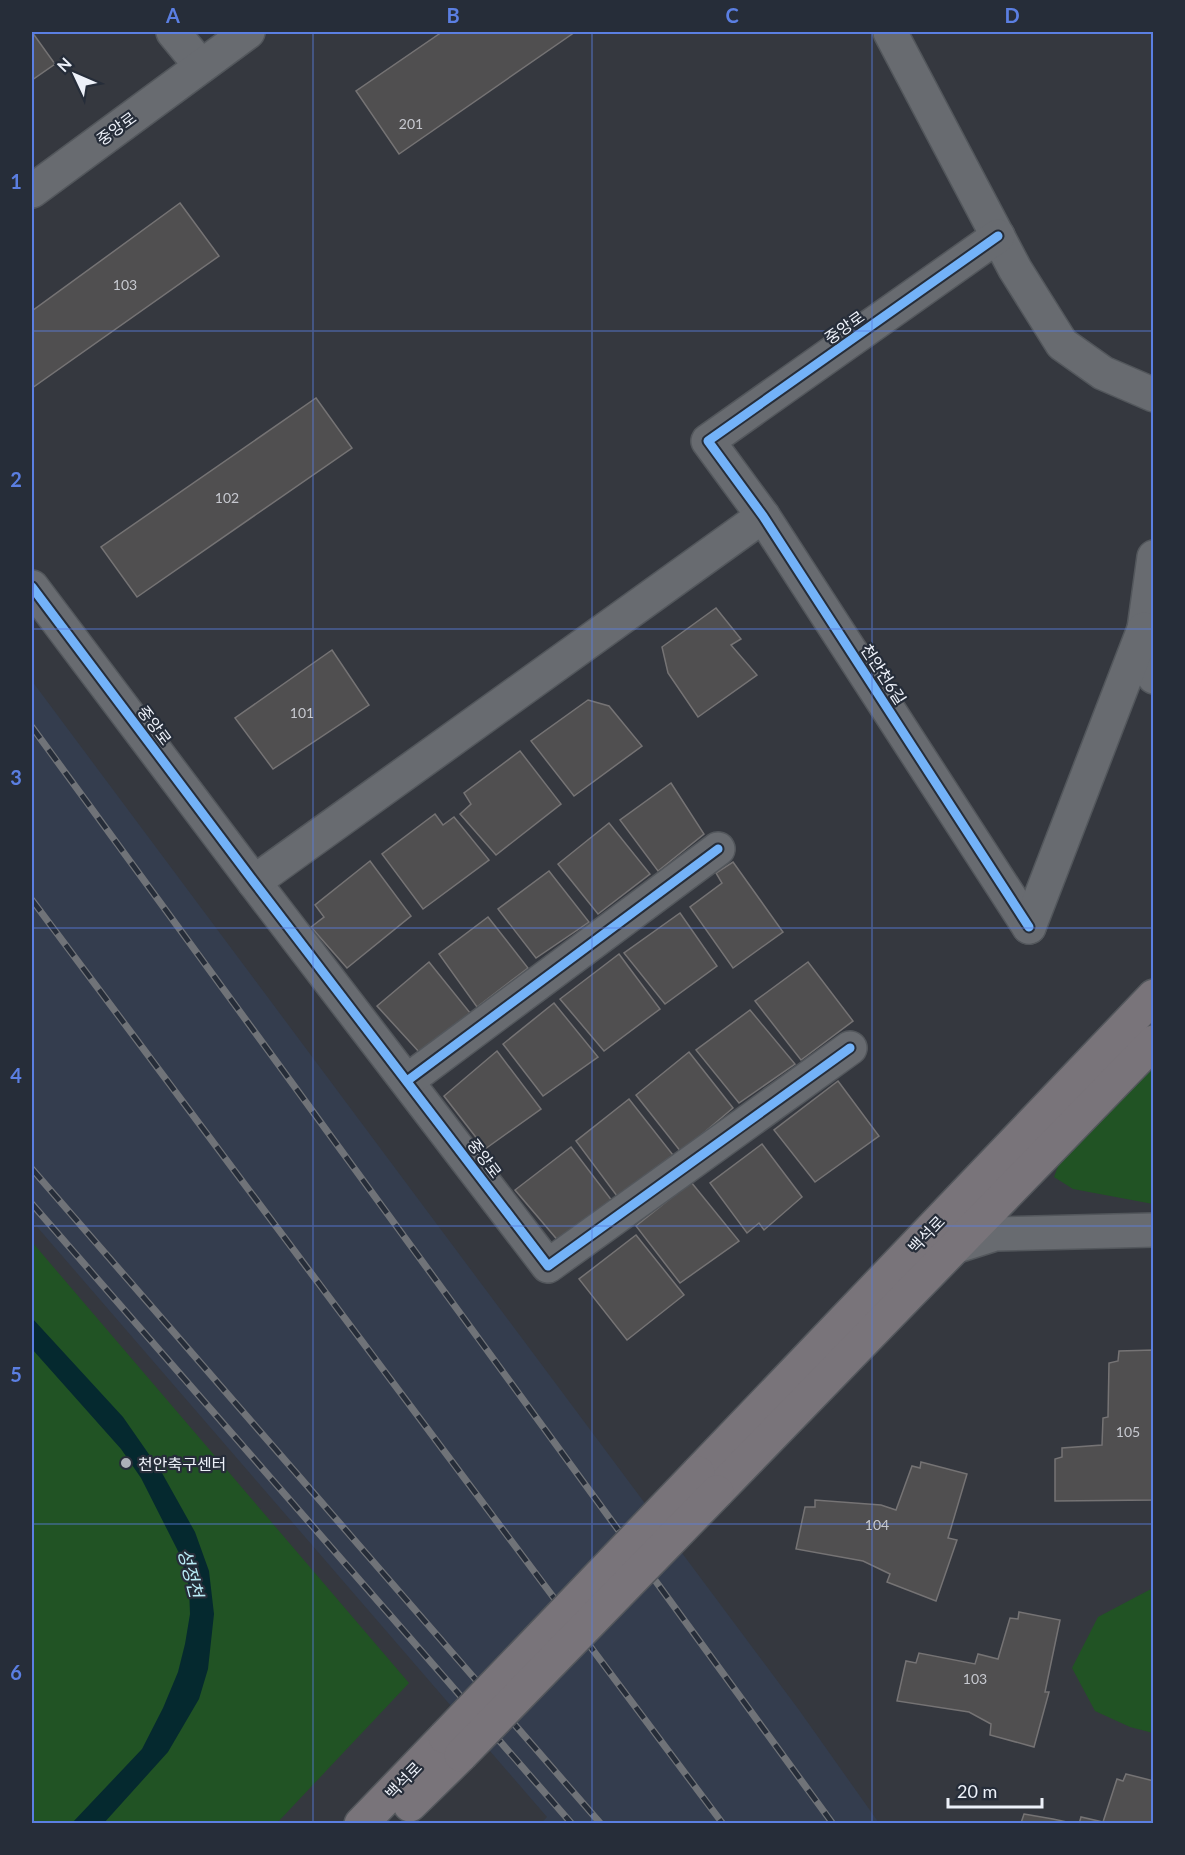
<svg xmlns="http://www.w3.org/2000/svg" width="1185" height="1855" font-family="Lato,'Noto Sans KR',sans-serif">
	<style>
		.built { fill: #343d4e }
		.green { fill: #215324 }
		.water { fill: #05292f }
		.building { fill: #504f50; stroke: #757374; stroke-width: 1.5 }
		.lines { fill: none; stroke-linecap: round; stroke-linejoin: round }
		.minor-casing { stroke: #53575c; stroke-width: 36 }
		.major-casing { stroke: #53575c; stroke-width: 36 }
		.minor { stroke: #686b70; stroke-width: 33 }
		.major { stroke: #79747a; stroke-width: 33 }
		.rail-casing { stroke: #707378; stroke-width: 7 }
		.rail { stroke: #262d39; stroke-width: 4.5; stroke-dasharray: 14; stroke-linecap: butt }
		.major-bridge-casing { stroke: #53575c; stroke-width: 36; stroke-linecap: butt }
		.major-bridge { stroke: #79747a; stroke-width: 33 }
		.cycleway-casing { stroke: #262d39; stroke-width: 13 }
		.cycleway { stroke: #73b2f8; stroke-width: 9 }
		.grid { fill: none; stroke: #5b7fe2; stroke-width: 1.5; stroke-opacity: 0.55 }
		.poi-dot { fill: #adb0b8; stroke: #262d39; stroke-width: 2 }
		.labels { text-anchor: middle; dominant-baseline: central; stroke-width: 4.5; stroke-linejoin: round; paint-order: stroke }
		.number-label { font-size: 14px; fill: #c6c8cf }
		.street-label { font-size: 16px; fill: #edf1f9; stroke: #262d39 }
		.poi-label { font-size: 16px; fill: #edf1f9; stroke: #262d39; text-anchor: start }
		.water-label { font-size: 18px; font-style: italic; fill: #b9edf7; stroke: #262d39 }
		.neatline { fill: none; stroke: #5b7fe2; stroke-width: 2 }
		.grid-label { font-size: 20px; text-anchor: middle; font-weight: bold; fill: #5b7fe2 }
	</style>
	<rect width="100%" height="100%" fill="#35383f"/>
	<!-- built -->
	<path class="built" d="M32,681l767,1029 80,113h-338l6,-6 -515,-596z"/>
	<!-- green -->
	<g class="green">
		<path d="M1153,1065v139l-80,-15 -19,-12 7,-19z"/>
		<path d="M32,1242l377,441 -132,140h-245z"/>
		<path d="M1153,1588v145l-23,-6 -35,-16 -23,-43 26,-51z"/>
	</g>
	<!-- water -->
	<path class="water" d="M32,1318l91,99 39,56 33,59 14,39 5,43 -6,55 -9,30 -31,53 -64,71h-32l70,-74 21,-41 15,-36 7,-28 5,-30 -1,-27 -9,-32 -39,-77 -20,-29 -89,-100z"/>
	<!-- building -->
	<g class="building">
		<path d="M32,32l23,32 -23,16z"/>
		<path d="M442,32h133l-176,122 -43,-63z"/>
		<path d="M180,203l39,53 -187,132v-77z"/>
		<path d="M316,398l36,50 -215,149 -36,-50z"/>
		<path d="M716,608l25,31 -10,6 26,30 -59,42 -30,-44 -6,-26z"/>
		<path d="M332,650l37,55 -96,64 -38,-51z"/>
		<path d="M588,700l21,6 33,40 -68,50 -43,-55z"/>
		<path d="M520,751l41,53 -65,51 -36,-41 11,-10 -7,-11z"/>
		<path d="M671,783l33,51 -46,37 -38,-51z"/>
		<path d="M435,814l8,11 11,-8 35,43 -66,49 -41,-55z"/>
		<path d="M609,823l41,51 -52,40 -40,-50z"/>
		<path d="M370,861l41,55 -64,52 -36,-41 13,-10 -9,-12z"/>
		<path d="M733,862l50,70 -50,36 -43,-61 32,-24 -6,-10z"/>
		<path d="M549,871l40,51 -53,36 -38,-49z"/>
		<path d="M680,913l37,53 -52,38 -41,-51z"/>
		<path d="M488,917l40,51 -51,39 -38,-53z"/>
		<path d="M619,954l41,55 -56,42 -44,-52z"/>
		<path d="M429,962l42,52 -51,39 -43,-47z"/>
		<path d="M808,962l45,59 -52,39 -46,-59z"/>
		<path d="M554,1003l44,54 -55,39 -40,-52z"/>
		<path d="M750,1010l45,54 -56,39 -43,-53z"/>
		<path d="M497,1051l44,58 -56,40 -41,-53z"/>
		<path d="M689,1052l44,56 -52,44 -45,-57z"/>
		<path d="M838,1081l41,55 -64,46 -41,-52z"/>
		<path d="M629,1099l44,56 -56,41 -41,-55z"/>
		<path d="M762,1144l40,53 -38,33 -5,-7 -12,10 -37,-50z"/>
		<path d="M571,1147l42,55 -53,41 -45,-53z"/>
		<path d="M691,1182l48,59 -59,42 -44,-57z"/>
		<path d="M636,1235l48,60 -57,45 -48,-61z"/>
		<path d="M1154,1350v150l-99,1v-42l7,-2v-9l40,-3 1,-27 5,-1 1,-54 9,-2 1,-10z"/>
		<path d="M921,1462l46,12 -19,64 9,2 -21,61 -49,-19 3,-8 -27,-13 -67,-12 9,-42h10v-7l66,5 15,5 16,-44 8,2z"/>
		<path d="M1019,1612l41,8 -15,72h4l-15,55 -44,-12 1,-11 -22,-12 -72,-11 9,-40 10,2 3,-10 56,11 3,-10 20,5 12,-41 8,1z"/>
		<path d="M1126,1774l28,7v43h-75l2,-7 22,5 14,-43 6,2z"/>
		<path d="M1024,1814l29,5 23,5h-64l9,-1z"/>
	</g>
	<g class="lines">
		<defs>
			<g id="minor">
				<path d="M173,32l28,34"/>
				<path d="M890,32l125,237 47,75 41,29 51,22"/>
				<path d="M32,191l216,-159"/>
				<path d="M998,236l-290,205 55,75 266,411"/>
				<path d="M1154,557l-10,72 10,48"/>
				<path d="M32,587l222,295 294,384 302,-218"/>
				<path d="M254,882l509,-366"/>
				<path d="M1029,927l115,-298"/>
				<path d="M407,1081l311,-232"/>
				<path d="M954,1247l41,-13 159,-4"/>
			</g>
			<g id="major">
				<path d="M698,1473l456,-477"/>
				<path d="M717,1492l437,-450"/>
				<path d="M410,1805l51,-50"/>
				<path d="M361,1824l84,-87"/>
			</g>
		</defs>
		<!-- minor casing -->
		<use href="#minor" class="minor-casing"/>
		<!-- major casing -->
		<use href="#major" class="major-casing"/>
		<!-- minor -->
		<use href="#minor" class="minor"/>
		<!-- major -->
		<use href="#major" class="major"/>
		<defs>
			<g id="rail">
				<path d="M32,727l801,1097"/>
				<path d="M32,900l691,924"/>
				<path d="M32,1169l569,655"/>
				<path d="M32,1204l540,620"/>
			</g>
		</defs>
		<!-- rail casing -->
		<use href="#rail" class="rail-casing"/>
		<!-- rail -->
		<use href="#rail" class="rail"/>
		<defs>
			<g id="major-bridge">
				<path d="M445,1737l253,-264"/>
				<path d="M461,1755l256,-263"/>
			</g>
		</defs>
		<!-- major-bridge casing -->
		<use href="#major-bridge" class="major-bridge-casing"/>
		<!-- major-bridge -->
		<use href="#major-bridge" class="major-bridge"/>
		<defs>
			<g id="cycleway">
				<path d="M998,236l-290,205 55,75 266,411"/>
				<path d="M32,587l222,295 294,384 302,-218"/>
				<path d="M407,1081l311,-232"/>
			</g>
		</defs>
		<!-- cycleway casing -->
		<use href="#cycleway" class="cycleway-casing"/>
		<!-- cycleway -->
		<use href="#cycleway" class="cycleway"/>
	</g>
	<!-- grid -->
	<path class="grid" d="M313,32v1792M592,32v1792M872,32v1792M32,331h1122M32,629h1122M32,928h1122M32,1226h1122M32,1524h1122"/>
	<!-- markers -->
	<circle class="poi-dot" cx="126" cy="1463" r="6"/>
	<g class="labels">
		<!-- number labels -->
		<g class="number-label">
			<text x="411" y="123">201</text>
			<text x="125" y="284">103</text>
			<text x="227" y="497">102</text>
			<text x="302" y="712">101</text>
			<text x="1128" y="1431">105</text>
			<text x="877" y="1524">104</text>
			<text x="975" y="1678">103</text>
		</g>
		<!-- street labels -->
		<g class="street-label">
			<text transform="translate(116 128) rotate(-36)">중앙로</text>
			<text transform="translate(844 327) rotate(-35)">중앙로</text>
			<text transform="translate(884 674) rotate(57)">천안천6길</text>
			<text transform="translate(155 725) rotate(53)">중앙로</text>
			<text transform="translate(485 1158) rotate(53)">중앙로</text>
			<text transform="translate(926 1234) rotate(-46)">백석로</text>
			<text transform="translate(403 1780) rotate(-46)">백석로</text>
		</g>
		<!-- poi labels -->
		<g class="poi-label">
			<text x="138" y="1463">천안축구센터</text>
		</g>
		<!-- water labels -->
		<g class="water-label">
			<text transform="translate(191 1573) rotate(75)">성정천</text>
		</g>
	</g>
	<!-- border -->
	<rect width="1185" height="1855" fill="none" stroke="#262d39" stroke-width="66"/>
	<!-- north arrow -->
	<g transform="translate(75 75) rotate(314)" stroke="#262d39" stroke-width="4.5" paint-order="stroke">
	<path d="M0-4.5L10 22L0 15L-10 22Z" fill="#edf1f9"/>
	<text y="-9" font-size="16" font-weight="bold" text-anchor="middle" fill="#edf1f9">N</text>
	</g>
	<!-- scale -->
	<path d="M948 1798v9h94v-9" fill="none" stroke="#edf1f9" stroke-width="3"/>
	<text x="957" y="1798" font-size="18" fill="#edf1f9" stroke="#262d39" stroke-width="4.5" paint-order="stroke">20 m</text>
	<rect x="33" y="33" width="1119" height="1789" class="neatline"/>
	<g class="grid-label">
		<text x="173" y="23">A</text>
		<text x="453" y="23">B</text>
		<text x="732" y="23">C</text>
		<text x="1012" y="23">D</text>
		<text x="16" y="189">1</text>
		<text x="16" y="487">2</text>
		<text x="16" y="785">3</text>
		<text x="16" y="1083">4</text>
		<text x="16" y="1382">5</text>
		<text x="16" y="1680">6</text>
	</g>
</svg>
